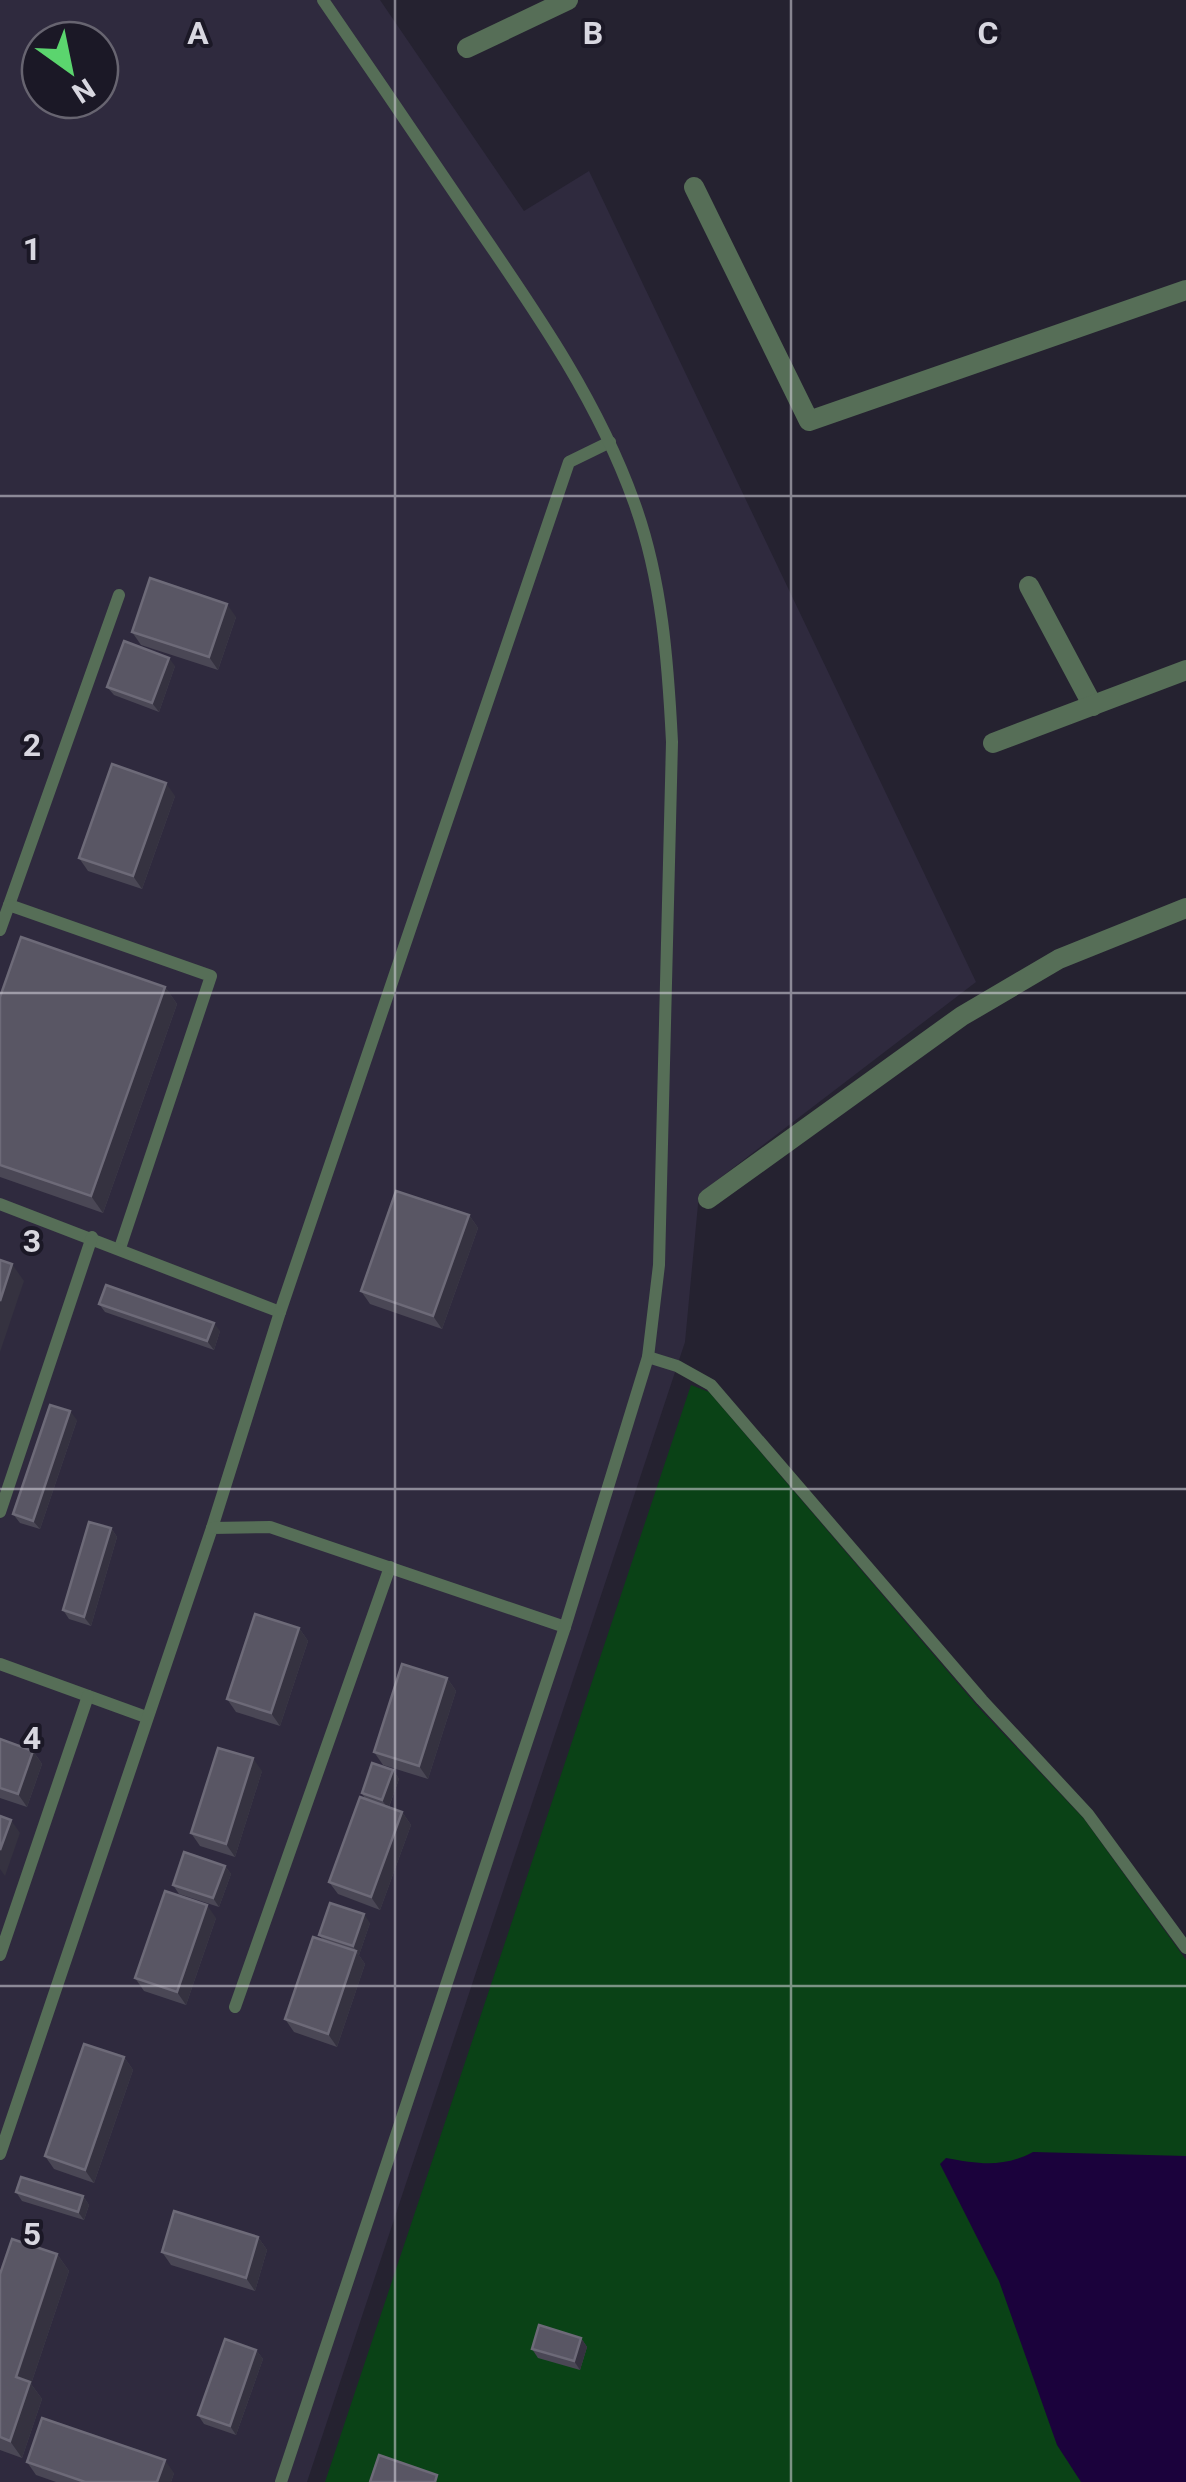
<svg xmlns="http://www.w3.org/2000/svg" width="1186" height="2482" font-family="Roboto,sans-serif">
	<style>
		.built { fill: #2f2a3e; fill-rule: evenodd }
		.green { fill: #0a4216 }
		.water { fill: #1b023c }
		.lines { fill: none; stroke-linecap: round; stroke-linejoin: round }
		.lane { stroke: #566e57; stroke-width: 12 }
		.street { stroke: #566e57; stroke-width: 20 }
		.wall { fill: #4a4755 }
		.shaded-wall { fill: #353240 }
		.building { fill: #595664; stroke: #6d6a78; stroke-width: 2.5 }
		.grid { fill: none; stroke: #d8d7e0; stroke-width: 2.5; stroke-opacity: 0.55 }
		.grid-label { font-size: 32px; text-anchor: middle; font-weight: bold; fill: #d8d7e0; stroke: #1b1826; stroke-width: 8; stroke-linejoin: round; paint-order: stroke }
	</style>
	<rect width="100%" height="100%" fill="#252230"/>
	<!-- built -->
	<path class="built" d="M0,0h380l144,211 65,-40 387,811 -277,212 -14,148 -378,1140h-307zM40,40h60v60h-60z"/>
	<!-- green -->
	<path class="green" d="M691,1385l18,7 270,316 105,111 102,141v522h-861z"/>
	<!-- water -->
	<path class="water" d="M1033,2152l153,4v326h-105l-24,-37 -58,-164 -59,-117 6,-6c33,6 57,10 87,-6z"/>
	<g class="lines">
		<!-- lane -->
		<g class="lane">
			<path d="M9,905l110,-310"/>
			<path d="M0,930l9,-25 202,71 -91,272"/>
			<path d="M0,1204l280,108"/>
			<path d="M648,1357l29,9 34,19 271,315 106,114 98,134"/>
			<path d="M0,1512l92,-275"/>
			<path d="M212,1528l68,-216 289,-850 41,-20"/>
			<path d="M0,1664l146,53"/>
			<path d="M0,1955l88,-259"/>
			<path d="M235,2007l155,-440"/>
			<path d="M0,2154l212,-626 58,-1 295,100"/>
			<path d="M281,2482l284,-855 83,-270 11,-92 13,-523c-4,-80 -10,-163 -38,-240 -35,-98 -94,-184 -153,-270 -52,-77 -105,-155 -158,-232"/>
		</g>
		<!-- street -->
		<g class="street">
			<path d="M467,48l101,-48"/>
			<path d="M694,187l115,234 377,-131"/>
			<path d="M1029,586l64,120"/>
			<path d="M993,743l193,-73"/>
			<path d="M708,1199l254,-183 97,-57 127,-51"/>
		</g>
	</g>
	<!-- wall -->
	<g class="wall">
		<path d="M236,617l-18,53 -77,-25 -9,-13z"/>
		<path d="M175,666l-16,46 -45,-17 -7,-8z"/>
		<path d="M175,796l-33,93 -54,-18 -9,-13z"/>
		<path d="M165,987l12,17 -74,209 -103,-36v-180z"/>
		<path d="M469,1215l9,13 -36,101 -72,-25 -9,-13z"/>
		<path d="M99,1304l121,27 -6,19 -109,-38z"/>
		<path d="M77,1420l-37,109 -20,-6 -7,-9z"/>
		<path d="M111,1528l6,9 -26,89 -22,-7 -6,-9z"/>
		<path d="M299,1628l9,13 -28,85 -44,-14 -9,-13z"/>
		<path d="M447,1678l9,13 -28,88 -45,-14 -9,-13z"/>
		<path d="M0,1739l33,12 9,13 -15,43 -27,-9z"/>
		<path d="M393,1770l6,9 -10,28 13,5 9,13 -31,85 -42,-16 -9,-12 36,-83 -3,-6z"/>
		<path d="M262,1771l-27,86 -35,-11 -9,-13z"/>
		<path d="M225,1866l6,8 -12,33 -40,-13 -6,-9z"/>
		<path d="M216,1918l-30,87 -42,-14 -9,-13z"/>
		<path d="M370,1923l-11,32 -1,-1 7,10 -28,83 -43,-15 -9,-13 38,-79 -4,-5z"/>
		<path d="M124,2057l9,13 -39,113 -40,-14 -9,-13z"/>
		<path d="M16,2192l67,4 6,9 -5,15 -62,-19z"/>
		<path d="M258,2237l9,13 -12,41 -84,-26 -9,-13z"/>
		<path d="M57,2254l12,17 -38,113 11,15 -20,59 -22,-8v-176z"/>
		<path d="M581,2338l6,9 -7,23 -42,-12 -6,-9z"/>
		<path d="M256,2350l7,9 -27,76 -32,-11 -6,-9z"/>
		<path d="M27,2462l147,11 -3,9h-115l-20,-7z"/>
	</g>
	<!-- shaded-wall -->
	<g class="shaded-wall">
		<path d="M227,604l9,13 -18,53 -9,-13z"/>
		<path d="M169,658l6,8 -16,46 -7,-9z"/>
		<path d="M166,783l9,13 -33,93 -9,-13z"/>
		<path d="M165,987l12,17 -74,209 -12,-17z"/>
		<path d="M469,1215l9,13 -36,101 -9,-13z"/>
		<path d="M12,1264l12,17 -24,71v-51z"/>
		<path d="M214,1323l6,8 -6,19 -7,-9z"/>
		<path d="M70,1411l7,9 -37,109 -7,-8z"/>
		<path d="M111,1528l6,9 -26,89 -7,-9z"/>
		<path d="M299,1628l9,13 -28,85 -9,-13z"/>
		<path d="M447,1678l9,13 -28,88 -9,-13z"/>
		<path d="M33,1751l9,13 -15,43 -9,-13z"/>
		<path d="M253,1758l9,13 -27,86 -9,-13z"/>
		<path d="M393,1770l6,9 -11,30 -6,-9z"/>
		<path d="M402,1812l9,13 -31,85 -9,-13z"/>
		<path d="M11,1820l9,13 -15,43 -5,-7v-19z"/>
		<path d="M225,1866l6,8 -12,33 -6,-9z"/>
		<path d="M207,1905l9,13 -30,87 -9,-13z"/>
		<path d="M364,1914l6,9 -11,32 -6,-9z"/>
		<path d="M356,1951l9,13 -28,83 -9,-13z"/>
		<path d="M124,2057l9,13 -39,113 -9,-13z"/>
		<path d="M83,2196l6,9 -5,15 -6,-8z"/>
		<path d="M258,2237l9,13 -12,41 -9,-13z"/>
		<path d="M57,2254l12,17 -38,113 11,15 -20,59 -12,-17 6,-64z"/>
		<path d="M581,2338l6,9 -7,23 -6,-9z"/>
		<path d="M256,2350l7,9 -27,76 -6,-9z"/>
		<path d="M165,2460l9,13 -3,9h-14z"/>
	</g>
	<!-- building -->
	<g class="building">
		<path d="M150,578l77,26 -18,53 -77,-25z"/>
		<path d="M124,641l45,17 -17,45 -45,-16z"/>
		<path d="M112,764l54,19 -33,93 -54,-18z"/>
		<path d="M21,937l144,50 -74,209 -91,-31v-168z"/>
		<path d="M396,1191l73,24 -36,101 -72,-25z"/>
		<path d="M0,1260l12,4 -12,37z"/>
		<path d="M106,1285l108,38 -7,18 -108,-37z"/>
		<path d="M50,1405l20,6 -37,110 -20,-7z"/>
		<path d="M89,1522l22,6 -27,89 -21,-7z"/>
		<path d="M255,1614l44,14 -28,85 -44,-14z"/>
		<path d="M402,1664l45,14 -28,88 -45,-14z"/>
		<path d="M0,1739l33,12 -15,43 -18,-6z"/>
		<path d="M218,1748l35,10 -27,86 -35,-11z"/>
		<path d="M372,1763l21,7 -11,30 -20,-7z"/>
		<path d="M360,1797l42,15 -31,85 -42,-15z"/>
		<path d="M0,1816l11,4 -11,30z"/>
		<path d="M184,1852l41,14 -12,32 -40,-13z"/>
		<path d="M165,1891l42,14 -30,87 -42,-14z"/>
		<path d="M330,1903l34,11 -11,32 -34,-11z"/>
		<path d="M313,1937l43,14 -28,83 -43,-15z"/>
		<path d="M84,2044l40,13 -39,113 -40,-14z"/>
		<path d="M21,2177l62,19 -5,16 -62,-20z"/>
		<path d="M174,2211l84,26 -12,41 -84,-26z"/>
		<path d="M12,2239l45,15 -41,123 14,5 -20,59 -10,-4v-163z"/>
		<path d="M539,2325l42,13 -7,23 -42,-12z"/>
		<path d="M225,2339l31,11 -26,76 -32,-11z"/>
		<path d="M42,2418l123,42 -8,22h-72l-58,-20z"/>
		<path d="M379,2455l58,20 -2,7h-65z"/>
	</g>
	<!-- grid -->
	<path class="grid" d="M395,0v2482M791,0v2482M0,496h1186M0,993h1186M0,1489h1186M0,1986h1186"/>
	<g class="grid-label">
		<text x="198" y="44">A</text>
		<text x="593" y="44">B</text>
		<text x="988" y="44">C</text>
		<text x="32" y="260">1</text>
		<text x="32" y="756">2</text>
		<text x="32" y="1252">3</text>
		<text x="32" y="1749">4</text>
		<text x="32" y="2245">5</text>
	</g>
	<!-- north arrow -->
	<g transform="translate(70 70) rotate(147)"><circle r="48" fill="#1b1826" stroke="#676470" stroke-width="2.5"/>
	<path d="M0-8L18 38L0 25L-18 38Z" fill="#5bd56e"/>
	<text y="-15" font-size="28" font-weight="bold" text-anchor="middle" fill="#d8d7e0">N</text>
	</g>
</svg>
